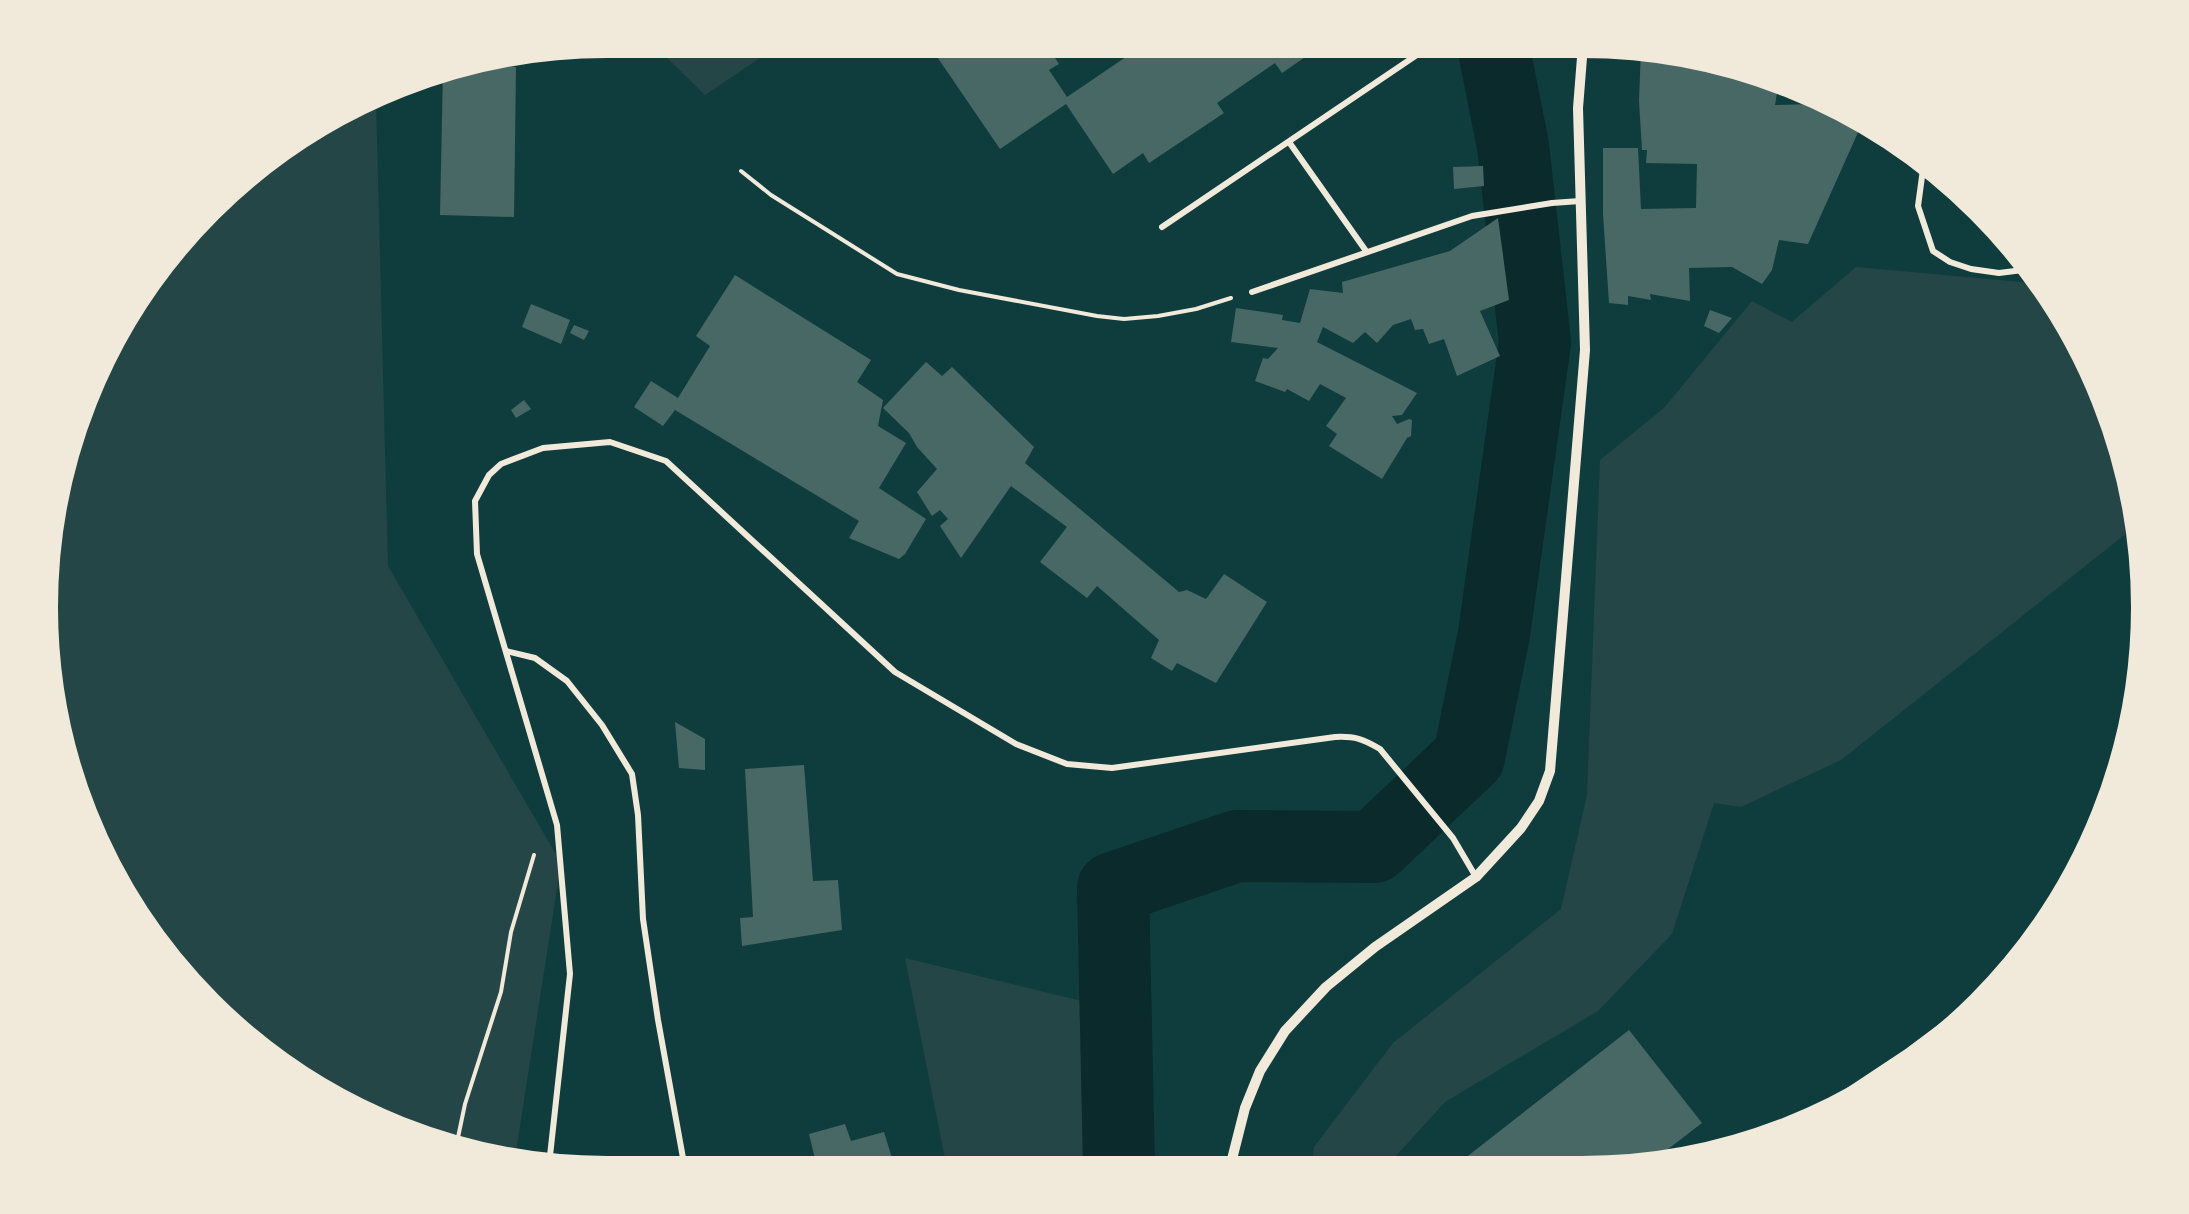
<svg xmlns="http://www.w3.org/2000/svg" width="2189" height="1214" font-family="'DM Sans',sans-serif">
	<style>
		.green { fill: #244646 }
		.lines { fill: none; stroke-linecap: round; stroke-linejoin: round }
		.river { stroke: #0a2a2b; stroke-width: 72 }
		.building { fill: #486865 }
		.path { stroke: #f1e9da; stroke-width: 4 }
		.service { stroke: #f1e9da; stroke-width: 4.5 }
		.minor { stroke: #f1e9da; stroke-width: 6 }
		.tertiary { stroke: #f1e9da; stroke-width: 10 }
		.rim { fill: none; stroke: #f1e9da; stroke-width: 8 }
	</style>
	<rect width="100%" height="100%" fill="#0f3d3e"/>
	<!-- green -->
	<g class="green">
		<path d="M653,44h127l-75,51z"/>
		<path d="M376,100l12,466 173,297 -46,295 -89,-17 -101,-46 -142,-117 -97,-156 -41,-178 18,-183 76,-167 125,-134z"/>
		<path d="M1856,267l186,17 46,74 38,103 11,64 -296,235 -100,47 -27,-4 -42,131 -74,77 -153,91 -59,65h-74l2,-20 79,-104 168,-134 26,-114 13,-335 64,-52 88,-107 40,21z"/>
		<path d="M905,958l246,60 -29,149 -175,1z"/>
	</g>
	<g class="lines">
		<!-- river -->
		<path class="river" d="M1119,1167l-6,-279 124,-42 137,1 95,-90 25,-123 41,-292 -22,-196 -20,-101"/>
	</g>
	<!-- building -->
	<g class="building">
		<path d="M931,44h115l13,20 -10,6 18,27 78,-53h179l-42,29 -7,-10 -58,40 7,10 -75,50 -6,-10 -30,21 -47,-70 -66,45 -71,-104z"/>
		<path d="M1641,49l122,24 16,8 -4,24 40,-1 2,-6 47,21 -56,125 -29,-4 -7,30 -10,14 -30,-17 -43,1 1,33 -40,-7 1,6 -23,-4v9l-19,-2 -6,-89v-66h35l3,61 55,-1 1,-44 -51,-1 1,-13h-5l-3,-49z"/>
		<path d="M473,66l43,1 -2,150 -74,-2 3,-145z"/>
		<path d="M1483,166l1,20 -30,3 -1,-22z"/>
		<path d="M1498,218l11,82 -29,11 20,45 -43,20 -13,-37 -15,5 -6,-15 -8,1 -4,-11 -18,6 -16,18 -12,-11 -12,11 -30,-16 -6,15 100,51 -15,22 -10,1 5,8 12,-5 3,1 -1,16 -4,2 -25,41 -53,-33 8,-12 -11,-8 20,-28 -26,-14 -11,17 -22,-12 -2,3 -30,-11 8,-23 5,1 10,-11 -47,-6 5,-34 47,7 -1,5 18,3 10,-34 33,4 -1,-11 108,-31z"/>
		<path d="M735,275l136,85 -14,22 26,18 -5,26 28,17 -27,45 47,31 -21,35 -6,5 -50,-21 10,-17 -184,-111 -12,16 -29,-19 17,-26 27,17 32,-52 -14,-10z"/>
		<path d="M531,304l39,16 -9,24 -39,-17z"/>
		<path d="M1710,310l22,8 -13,15 -15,-7z"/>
		<path d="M574,325l15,6 -5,9 -14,-7z"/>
		<path d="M926,362l16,14 10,-9 82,80 -9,16 154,129 8,-2 19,9 18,-25 43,28 -51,81 -39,-20 -5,8 -21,-13 8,-18 -62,-54 -10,12 -47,-36 27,-35 -56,-41 -50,72 -21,-32 8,-7 -8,-9 -8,6 -15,-24 20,-23 -20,-22 -8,-14 -26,-25z"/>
		<path d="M524,400l7,9 -15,9 -5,-8z"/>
		<path d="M675,722l30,17v31l-26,-2z"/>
		<path d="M804,765l9,116 25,-1 4,50 -100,16 -2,-28 13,-1 -8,-148z"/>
		<path d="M1629,1030l73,93 -56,43h-191z"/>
		<path d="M845,1124l6,17 33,-9 11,36 -82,1 4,-2 -8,-33z"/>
	</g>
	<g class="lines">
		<!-- path -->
		<g class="path">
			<path d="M741,171l30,24 126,79 62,16 138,26 27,3 34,-3 38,-7 35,-11"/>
			<path d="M456,1147l9,-43 36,-112 10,-60 23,-77"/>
		</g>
		<!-- service -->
		<path class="service" d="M1792,1127l116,-77 91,-68"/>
		<!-- minor -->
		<g class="minor">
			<path d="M1289,142l77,109"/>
			<path d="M1924,162l-6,44 15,45 17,11 21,7 28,4 24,-3 7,-4"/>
			<path d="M1162,227l271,-183"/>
			<path d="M1252,292l220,-76 80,-13 28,-2"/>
			<path d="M506,651l29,7 32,23 35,44 30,49 6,41 5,104 15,101 27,149"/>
			<path d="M549,1165l21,-191 -13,-149 -80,-271 -2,-53 14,-26 12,-11 42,-16 67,-6 56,19 229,211 121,72 51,20 45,4 223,-31c20,-1 28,2 45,12l73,89 23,39"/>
		</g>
		<!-- tertiary -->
		<path class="tertiary" d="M1230,1167l15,-59 15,-37 25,-40 41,-44 49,-40 101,-70 45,-49 18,-27 11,-30 35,-421 -7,-242 5,-63"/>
	</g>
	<!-- crop -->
	<path d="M0 0H2189V1214H0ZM607 54H1582A553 553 0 0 1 2135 607V607A553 553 0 0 1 1582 1160H607A553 553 0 0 1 54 607V607A553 553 0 0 1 607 54Z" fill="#f1e9da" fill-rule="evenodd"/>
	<path class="rim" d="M607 54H1582A553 553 0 0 1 2135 607V607A553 553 0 0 1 1582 1160H607A553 553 0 0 1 54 607V607A553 553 0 0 1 607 54Z"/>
</svg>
